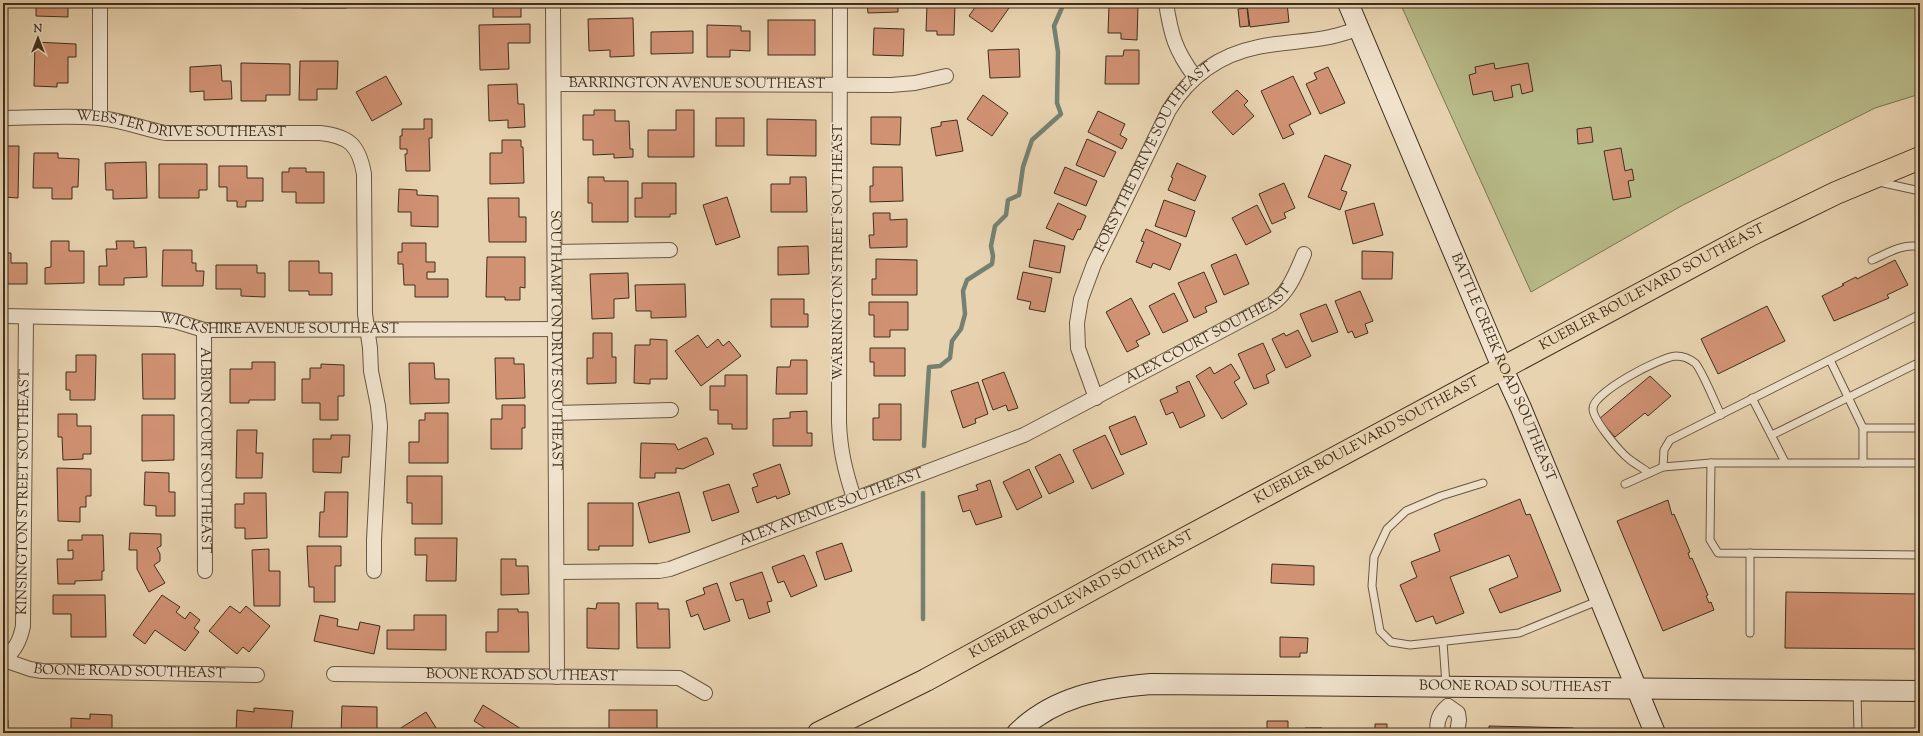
<svg xmlns="http://www.w3.org/2000/svg" width="1923" height="736" font-family="'Sorts Mill Goudy',serif">
	<style>
		.green { fill: #b8bc8a; stroke: #7c7654 }
		.lines { fill: none; stroke-linecap: round; stroke-linejoin: round }
		.stream { stroke: #748172; stroke-width: 4.5 }
		.building { fill: #d19274; stroke: #3f2f1d }
		.lane-casing { stroke: #695842; stroke-width: 9 }
		.street-casing { stroke: #695842; stroke-width: 16 }
		.secondary-casing { stroke: #3f2f1d; stroke-width: 22 }
		.primary-casing { stroke: #3f2f1d; stroke-width: 24 }
		.lane { stroke: #f0e2cc; stroke-width: 7 }
		.street { stroke: #f0e2cc; stroke-width: 14 }
		.secondary { stroke: #f0e2cc; stroke-width: 20 }
		.primary { stroke: #e8d3b0; stroke-width: 22 }
		.labels { text-anchor: middle; dominant-baseline: central; stroke-width: 4; stroke-linejoin: round; paint-order: stroke }
		.street-label { font-size: 14px; fill: #3f2f1d; stroke: #f0e2cc }
	</style>
	<rect width="100%" height="100%" fill="#e8d3b0"/>
	<filter id="stains"><feTurbulence type="fractalNoise" baseFrequency=".005" numOctaves="4"/><feColorMatrix values="0 0 0 0 .2 0 0 0 0 .09 0 0 0 0 .02 0 0 0 .5 -.17"/></filter>
	<radialGradient id="worn" r=".72"><stop offset=".6" stop-color="#630" stop-opacity="0"/><stop offset="1" stop-color="#630" stop-opacity=".3"/></radialGradient>
	<!-- green -->
	<path class="green" d="M1400,3h520v91l-45,14 -192,97 -152,87z"/>
	<g class="lines">
		<!-- stream -->
		<g class="stream">
			<path d="M924,446l5,-79 11,-1 10,-8 2,-17 9,-12 4,-15 -2,-23 4,-11 25,-16 1,-8 -2,-10 4,-20 11,-11 2,-15 11,-5 4,-28 9,-27 29,-26 -4,-11 1,-51 -4,-26 10,-23"/>
			<path d="M923,619v-126"/>
		</g>
	</g>
	<!-- building -->
	<g class="building">
		<path d="M36,3h32v14l-32,-1z"/>
		<path d="M148,3h25l-25,3z"/>
		<path d="M186,3h31v2l-31,-1z"/>
		<rect x="248" y="3" width="40" height="4"/>
		<rect x="302" y="3" width="44" height="5"/>
		<rect x="493" y="3" width="28" height="14"/>
		<path d="M867,3h31v9l-30,1z"/>
		<path d="M978,3h25l6,5 -17,24 -23,-16z"/>
		<path d="M1263,3h24l2,19 -39,5 -3,-22z"/>
		<path d="M927,4h28l-1,31h-17v-4h-11z"/>
		<path d="M1109,5h29l-1,35 -16,-1v-6h-13z"/>
		<path d="M1247,8l2,18 -9,1 -2,-18z"/>
		<path d="M633,18l1,38 -24,1v-7l-21,1 -1,-32z"/>
		<rect x="768" y="20" width="47" height="35"/>
		<path d="M530,24v19h-22l1,26 -29,1 -1,-45z"/>
		<path d="M707,25l34,1v5h9v20l-20,-1v7h-23z"/>
		<path d="M874,28l30,1 -1,27 -30,-1z"/>
		<path d="M693,31v22l-42,1v-22z"/>
		<path d="M35,42l41,2v13h-8v26h-11v4l-23,-1z"/>
		<path d="M1019,49l1,28 -30,1 -2,-28z"/>
		<path d="M1124,50h15v34h-34l1,-28h17z"/>
		<path d="M300,61h38l-1,28h-20v11h-18z"/>
		<path d="M241,63l49,1v31h-24v6h-25z"/>
		<path d="M1494,63l1,6 33,-6 5,28 -11,3 -2,-10 -9,2 2,11 -19,4 -2,-10 -19,4 -4,-20 7,-2 -1,-6z"/>
		<path d="M221,65l1,16h9l1,18 -28,1v-9l-14,1v-25z"/>
		<path d="M1328,67l17,36 -25,11 -14,-30 11,-5 -3,-6z"/>
		<path d="M386,76l16,28 -30,17 -16,-29z"/>
		<path d="M1293,76l18,38 -22,11 5,9 -11,5 -22,-48z"/>
		<path d="M517,84l1,20h6l1,23 -17,1v-8l-19,1 -1,-36z"/>
		<path d="M1237,90l11,11 -4,4 10,11 -21,19 -21,-23z"/>
		<path d="M983,95l25,18 -16,23 -25,-17z"/>
		<path d="M594,110h21v11h14l1,28h3v8l-19,1v-4l-21,1v-15h-10v-25h11z"/>
		<path d="M676,110h18v47h-46v-27h28z"/>
		<path d="M1098,111l27,13 -5,11 7,4 -5,10 -34,-17z"/>
		<path d="M871,117h30l-1,28 -29,-1z"/>
		<rect x="716" y="118" width="28" height="28"/>
		<path d="M424,119h8v19h-3l1,33h-24l-1,-17h2v-5h-7v-13h2v-7h22z"/>
		<path d="M767,119l49,1v36l-49,-1z"/>
		<path d="M957,120l6,31 -27,5 -5,-28 10,-2v-4z"/>
		<path d="M1591,127l2,15 -15,2 -1,-15z"/>
		<path d="M1087,139l29,13 -12,25 -28,-12z"/>
		<path d="M502,140h19v7h2l1,36 -34,1v-31h12z"/>
		<path d="M3,146h16l-1,52 -15,-1z"/>
		<path d="M1621,148l4,23 7,-2 2,11 -6,1 3,16 -18,3 -9,-49z"/>
		<path d="M34,153h24v5l21,1 -1,28h-6v12h-20v-11h-19z"/>
		<path d="M1325,155l26,10 -10,25 6,2 -7,18 -32,-13z"/>
		<path d="M146,162l1,36 -34,1v-9h-7l-1,-27z"/>
		<path d="M1177,163l29,13 -11,25 -27,-11 5,-12 -2,-1z"/>
		<path d="M159,164h48v26h-8v8h-40z"/>
		<path d="M219,166h28v12h16v23h-17v6h-9v-6h-10v-14h-8z"/>
		<path d="M873,167h29l1,34 -33,1v-16h3z"/>
		<path d="M1065,167l32,14 -11,25 -32,-13z"/>
		<path d="M289,168h17v4h18v31h-28v-11h-14v-20h7z"/>
		<path d="M588,177h16v4h24v41h-36v-19h-4z"/>
		<path d="M790,177h16l1,35h-36v-28h19z"/>
		<path d="M642,183h34v31h-6v3h-35v-19h7z"/>
		<path d="M1284,183l11,25 -11,5 2,5 -14,6 -13,-30z"/>
		<path d="M399,189l18,1v5l21,1v31l-27,-1v-14h-13z"/>
		<path d="M727,197l13,40 -24,8 -13,-40z"/>
		<path d="M488,198h31v19h7v25h-37z"/>
		<path d="M1164,200l31,11 -9,26 -31,-11z"/>
		<path d="M1058,203l28,13 -6,14 -2,-1 -5,11 -27,-12z"/>
		<path d="M1374,203l9,32 -30,9 -8,-33z"/>
		<path d="M1257,205l14,27 -25,13 -14,-27z"/>
		<path d="M873,213h17v7l17,-1v28l-37,1 -1,-13h5z"/>
		<path d="M1146,229l35,15 -11,26 -17,-7 -2,5 -15,-6 8,-20 -3,-1z"/>
		<path d="M1034,240l31,6 -5,27 -31,-6z"/>
		<path d="M51,241h18v10h15v32l-39,1v-16l6,-1z"/>
		<path d="M116,241h18v7l12,-1 1,30 -23,1v7h-25v-19h8l-1,-17h11z"/>
		<path d="M402,243h24v19h9v10h-8v7h21v18h-33v-12h-11l-1,-21h-5v-12h4z"/>
		<path d="M808,246l1,28 -31,1v-28z"/>
		<path d="M163,250h29v13h4v8h8l-1,15h-41z"/>
		<path d="M1362,251l31,1 -1,27h-30z"/>
		<path d="M3,253h8v10h16v21h-24z"/>
		<path d="M1236,254l13,30 -25,11 -13,-30z"/>
		<path d="M487,257h38v31l-5,-1v13h-15v-3h-19z"/>
		<path d="M876,259l41,1v35h-45v-16h4z"/>
		<path d="M1895,260l13,25 -21,10 2,3 -55,23 -12,-25 22,-11 -2,-1 14,-7 1,2z"/>
		<path d="M289,261h30v12h13v22h-23v-4h-20z"/>
		<path d="M216,265h41v8h8v24l-24,-1v-7h-25z"/>
		<path d="M1023,272l29,6 -7,34 -16,-3 2,-7 -14,-3z"/>
		<path d="M1204,272l13,30 -12,5 2,5 -13,6 -16,-35z"/>
		<path d="M628,273l1,25 -15,1v19l-22,1 -2,-45z"/>
		<path d="M685,284l1,33 -35,1v-7h-15l-1,-26z"/>
		<path d="M1360,291l13,30 -8,3 3,9 -13,5 -3,-7 -4,2 -13,-32z"/>
		<path d="M1174,293l14,28 -25,12 -14,-27z"/>
		<path d="M1131,298l19,36 -14,7 3,5 -12,6 -21,-40z"/>
		<path d="M771,299h33v15h4v13h-37z"/>
		<path d="M869,302h39v28h-18v7h-16v-22h-5z"/>
		<path d="M1326,304l12,28 -26,10 -12,-28z"/>
		<path d="M1767,306l18,35 -67,33 -17,-35z"/>
		<path d="M1298,330l13,26 -25,12 -14,-29 12,-6 2,3z"/>
		<path d="M593,333h19v24h4v26l-29,1v-26h6z"/>
		<path d="M698,335l9,13 11,-9 5,7 6,-5 12,15 -40,30 -26,-35z"/>
		<path d="M650,339l17,1v39h-17v5l-16,-1 1,-38h15z"/>
		<path d="M1263,343l12,27 -9,5 3,8 -15,6 -16,-35z"/>
		<path d="M870,348h35v28h-31v-14h-4z"/>
		<path d="M142,354h33v45h-32z"/>
		<path d="M76,355h20l-1,45h-25v-10h-4v-18h10z"/>
		<path d="M495,358h19v6h10l1,34 -29,1z"/>
		<path d="M791,360h16v34h-31l1,-27h13z"/>
		<path d="M252,362h23v38h-26v3h-19v-34h22z"/>
		<path d="M409,363h25l1,16h14v24l-39,1z"/>
		<path d="M321,364l23,1v31h-6v24h-18v-17h-18v-24h8v-11h11z"/>
		<path d="M1231,364l9,14 -6,4 13,22 -25,15 -26,-43 14,-9 4,7z"/>
		<path d="M1004,372l14,36 -10,3 -2,-6 -13,5 -11,-30z"/>
		<path d="M725,375h22v54h-15v-5h-14v-14h-8v-24h15z"/>
		<path d="M1650,376l21,20 -23,20 -3,-3 -30,24 -16,-18z"/>
		<path d="M1189,381l16,35 -25,12 -7,-16 -7,3 -6,-15 18,-8 -2,-5z"/>
		<path d="M978,382l10,32 -13,5 1,4 -13,5 -12,-37z"/>
		<path d="M879,404h22v36h-28v-22h6z"/>
		<path d="M502,405h23v23h-3v21h-31v-30h11z"/>
		<path d="M807,411v22h5v13h-39v-27l17,-1v-6z"/>
		<path d="M425,413h23v50h-39v-21h10v-22h6z"/>
		<path d="M58,414h19v12h14v28h-8v5l-20,1 -1,-23h-4z"/>
		<path d="M142,415h32v45l-32,1z"/>
		<path d="M1135,416l12,28 -26,11 -12,-28z"/>
		<path d="M237,430h20l-1,23h7l-1,25h-26z"/>
		<path d="M331,435h19l-1,22h-7l-1,16 -28,-1v-33h18z"/>
		<path d="M1105,435l19,39 -32,15 -19,-39z"/>
		<path d="M704,438h3l7,16 -31,15 -7,-1v5h-21v5h-15l1,-35 34,1 3,6z"/>
		<path d="M1060,454l14,28 -25,12 -14,-27z"/>
		<path d="M780,464l10,30 -13,5 -1,-3 -19,7 -5,-15 6,-2 -5,-12z"/>
		<path d="M57,468l34,1v27h-5v11h-6v15l-22,-1z"/>
		<path d="M1029,469l13,28 -25,13 -14,-28z"/>
		<path d="M145,472l24,1v19h6v24h-19v-10l-12,-1z"/>
		<path d="M407,476h35v48h-30v-21h-5z"/>
		<path d="M990,480l12,37 -26,8 -6,-15 -7,2 -5,-16 20,-6 -2,-5z"/>
		<path d="M729,484l10,28 -27,9 -9,-29z"/>
		<path d="M325,492h23l-1,45h-28l1,-25h4z"/>
		<path d="M679,492l11,40 -41,11 -11,-40z"/>
		<path d="M244,493h22l1,45 -22,1v-11h-10v-24h9z"/>
		<path d="M1520,499l6,16 4,-1 31,77 -61,22 -11,-24 29,-12 -9,-22 -59,22 14,36 -28,11 -3,-8 -17,6 -16,-37 17,-8 -6,-15 29,-11 -6,-17z"/>
		<path d="M1668,500l4,15 2,-1 16,38 -2,1 2,6 2,-1 16,37 -2,1 3,7 2,-1 3,8 -51,21 -46,-110z"/>
		<path d="M588,503h45v43h-34v4h-11z"/>
		<path d="M130,533l31,1v12l-4,2 3,6v7l-6,4 11,18 -16,9 -12,-23v-19h-8z"/>
		<path d="M82,535h21l1,36h-2v9l-27,1v3h-17l-1,-25h16v-9l-5,1v-11h14z"/>
		<path d="M415,538h42l-1,43h-30l1,-26h-12z"/>
		<path d="M842,543l10,28 -27,9 -9,-28z"/>
		<path d="M307,546h34v20h-6v36h-21v-15h-5z"/>
		<path d="M269,549v22h11v35h-26l-2,-56z"/>
		<path d="M804,555l13,31 -26,11 -7,-16 -6,2 -6,-16z"/>
		<path d="M501,559h15v7h12l1,28 -28,1z"/>
		<path d="M1272,564l42,2v19l-43,-2z"/>
		<path d="M762,572l10,29 -5,1 3,10 -21,7 -6,-20 -7,2 -6,-18z"/>
		<path d="M717,583l13,38 -26,9 -6,-16 -7,3 -5,-16 19,-7 -2,-6z"/>
		<path d="M1786,592l134,2v55l-135,-1z"/>
		<path d="M53,595h52l1,42h-35v-23h-18z"/>
		<path d="M162,595l18,12 -4,5 9,7 5,-7 10,8 -6,8 5,4 -14,19 -30,-21 -10,14 -12,-9z"/>
		<path d="M597,603h22v46l-32,-1v-40l9,1z"/>
		<path d="M636,603h22v6h11l1,39h-33z"/>
		<path d="M230,606l10,7 6,-7 24,20 -21,26 -6,-5 -6,7 -28,-23z"/>
		<path d="M498,609h20v3h10l1,40h-43v-20h12z"/>
		<path d="M320,615l18,4 -1,7 21,4 2,-8 20,4 -6,28 -60,-13z"/>
		<path d="M414,615h32v35l-59,-1v-19h27z"/>
		<path d="M1280,637l28,1 -1,15h-7v4h-20z"/>
		<path d="M483,705l43,27v1h-33l-19,-12z"/>
		<path d="M342,706l35,1v26h-36z"/>
		<path d="M254,708l39,3 -2,22h-55l1,-23 17,2z"/>
		<rect x="609" y="710" width="48" height="22"/>
		<path d="M426,712l12,19 -2,2h-43z"/>
		<path d="M90,714l22,1v18h-41v-15l19,1z"/>
		<rect x="3" y="721" width="5" height="12"/>
		<path d="M1267,721h21v12h17v-5h17v5h-89v-2l34,-1z"/>
		<path d="M1375,724h12v8l25,1h-37z"/>
		<path d="M1489,726l84,2v5h-84z"/>
		<path d="M1193,730v3h-13v-2z"/>
		<rect x="1340" y="730" width="18" height="3"/>
	</g>
	<g class="lines">
		<defs>
			<g id="lane">
				<path d="M1879,182l41,9"/>
				<path d="M1872,260c16,-7 31,-17 48,-13"/>
				<path d="M1830,360l33,68v35"/>
				<path d="M1752,398l33,64"/>
				<path d="M1863,428h57"/>
				<path d="M1772,435l148,-73"/>
				<path d="M1920,463h-209l-1,77 8,13 202,2"/>
				<path d="M1663,467l1,-17 6,-10 249,-125 1,2"/>
				<path d="M1649,473c-6,-5 -14,-9 -20,-14 -9,-7 -37,-40 -36,-51 1,-16 67,-51 83,-52 6,0 14,3 19,7 6,5 21,42 26,52"/>
				<path d="M1483,483l-42,13 -35,15 -19,18 -13,28 -2,29 8,45 11,11 19,3 109,-12 81,-33"/>
				<path d="M1625,484l38,-17 48,-4"/>
				<path d="M1750,633v-80"/>
				<path d="M1443,642l3,43"/>
				<path d="M1857,692l1,41"/>
			</g>
			<g id="street">
				<path id="s1" d="M553,3l4,674"/>
				<path d="M840,3l-1,419c1,28 6,49 15,76"/>
				<path d="M1166,3c5,32 9,47 29,74"/>
				<path id="s2" d="M554,84l337,1 24,-2 31,-7"/>
				<path id="s3" d="M3,118c32,0 65,-3 96,0 23,2 45,11 67,15h154c29,3 39,12 44,41l1,140 5,34 1,23 7,35 2,20 -6,114v31"/>
				<path d="M100,118v-115"/>
				<path d="M555,252l115,-2"/>
				<path id="s4" d="M3,316l156,3 16,2 29,9 351,-1"/>
				<path id="s5" d="M204,330l1,241"/>
				<path id="s6" d="M1096,398l-18,-50 -1,-25 4,-24 13,-35 75,-154c20,-33 50,-55 89,-63 23,-5 48,-5 72,-10 10,-2 20,-6 29,-8"/>
				<path d="M556,413l115,-3"/>
				<path id="s7" d="M557,572l102,-1 11,-2 354,-134 248,-131c17,-12 24,-31 32,-50"/>
				<path id="s8" d="M4,660l26,9 12,2 215,4"/>
				<path id="s9" d="M3,661c12,-11 17,-20 20,-35l3,-309"/>
				<path id="s10" d="M334,674l345,4 26,15"/>
				<path d="M1448,706l10,7 1,7 -2,13"/>
				<path d="M1438,733c-2,-11 1,-20 10,-27"/>
			</g>
			<g id="secondary">
				<path id="s11" d="M1348,3l154,364 19,41 134,325"/>
				<path id="s12" d="M1017,733c36,-36 85,-45 134,-49l769,7"/>
			</g>
			<g id="primary">
				<path id="s13" d="M819,733l107,-53 197,-108 629,-338 84,-41 84,-35"/>
			</g>
		</defs>
		<!-- lane casing -->
		<use href="#lane" class="lane-casing"/>
		<!-- street casing -->
		<use href="#street" class="street-casing"/>
		<!-- secondary casing -->
		<use href="#secondary" class="secondary-casing"/>
		<!-- primary casing -->
		<use href="#primary" class="primary-casing"/>
		<!-- lane -->
		<use href="#lane" class="lane"/>
		<!-- street -->
		<use href="#street" class="street"/>
		<!-- secondary -->
		<use href="#secondary" class="secondary"/>
		<!-- primary -->
		<use href="#primary" class="primary"/>
	</g>
	<g class="labels">
		<!-- street labels -->
		<g class="street-label">
			<text stroke="none"><textPath href="#s2" startOffset="143">BARRINGTON AVENUE SOUTHEAST</textPath></text>
			<text stroke="none"><textPath href="#s3" startOffset="179">WEBSTER DRIVE SOUTHEAST</textPath></text>
			<text stroke="none"><textPath href="#s6" startOffset="263">FORSYTHE DRIVE SOUTHEAST</textPath></text>
			<text transform="translate(839 252) rotate(-90)">WARRINGTON STREET SOUTHEAST</text>
			<text stroke="none"><textPath href="#s13" startOffset="945">KUEBLER BOULEVARD SOUTHEAST</textPath></text>
			<text stroke="none"><textPath href="#s4" startOffset="277">WICKSHIRE AVENUE SOUTHEAST</textPath></text>
			<text stroke="none"><textPath href="#s7" startOffset="702">ALEX COURT SOUTHEAST</textPath></text>
			<text stroke="none"><textPath href="#s1" startOffset="337">SOUTHAMPTON DRIVE SOUTHEAST</textPath></text>
			<text stroke="none"><textPath href="#s11" startOffset="396">BATTLE CREEK ROAD SOUTHEAST</textPath></text>
			<text stroke="none"><textPath href="#s13" startOffset="621">KUEBLER BOULEVARD SOUTHEAST</textPath></text>
			<text stroke="none"><textPath href="#s5" startOffset="120">ALBION COURT SOUTHEAST</textPath></text>
			<text stroke="none"><textPath href="#s9" startOffset="175">KINSINGTON STREET SOUTHEAST</textPath></text>
			<text stroke="none"><textPath href="#s7" startOffset="286">ALEX AVENUE SOUTHEAST</textPath></text>
			<text stroke="none"><textPath href="#s13" startOffset="297">KUEBLER BOULEVARD SOUTHEAST</textPath></text>
			<text stroke="none"><textPath href="#s8" startOffset="127">BOONE ROAD SOUTHEAST</textPath></text>
			<text stroke="none"><textPath href="#s10" startOffset="188">BOONE ROAD SOUTHEAST</textPath></text>
			<text stroke="none"><textPath href="#s12" startOffset="510">BOONE ROAD SOUTHEAST</textPath></text>
		</g>
	</g>
	<!-- margin -->
	<rect width="1923" height="736" fill="none" stroke="#e8d3b0" stroke-width="16"/>
	<rect x="4" y="4" width="1915" height="728" fill="none" stroke="#3f2f1d" stroke-width="2"/>
	<rect x="8" y="8" width="1907" height="720" fill="none" stroke="#3f2f1d"/>
	<!-- north arrow -->
	<g transform="translate(38 38)" stroke="#f0e2cc" stroke-width="3" paint-order="stroke">
	<path d="M0-3L7 15L0 10L-7 15Z" fill="#3f2f1d"/>
	<text y="-6" font-size="11" font-weight="bold" text-anchor="middle" fill="#3f2f1d">N</text>
	</g>
	<rect width="100%" height="100%" filter="url(#stains)"/>
	<rect width="100%" height="100%" fill="url(#worn)"/>
</svg>
